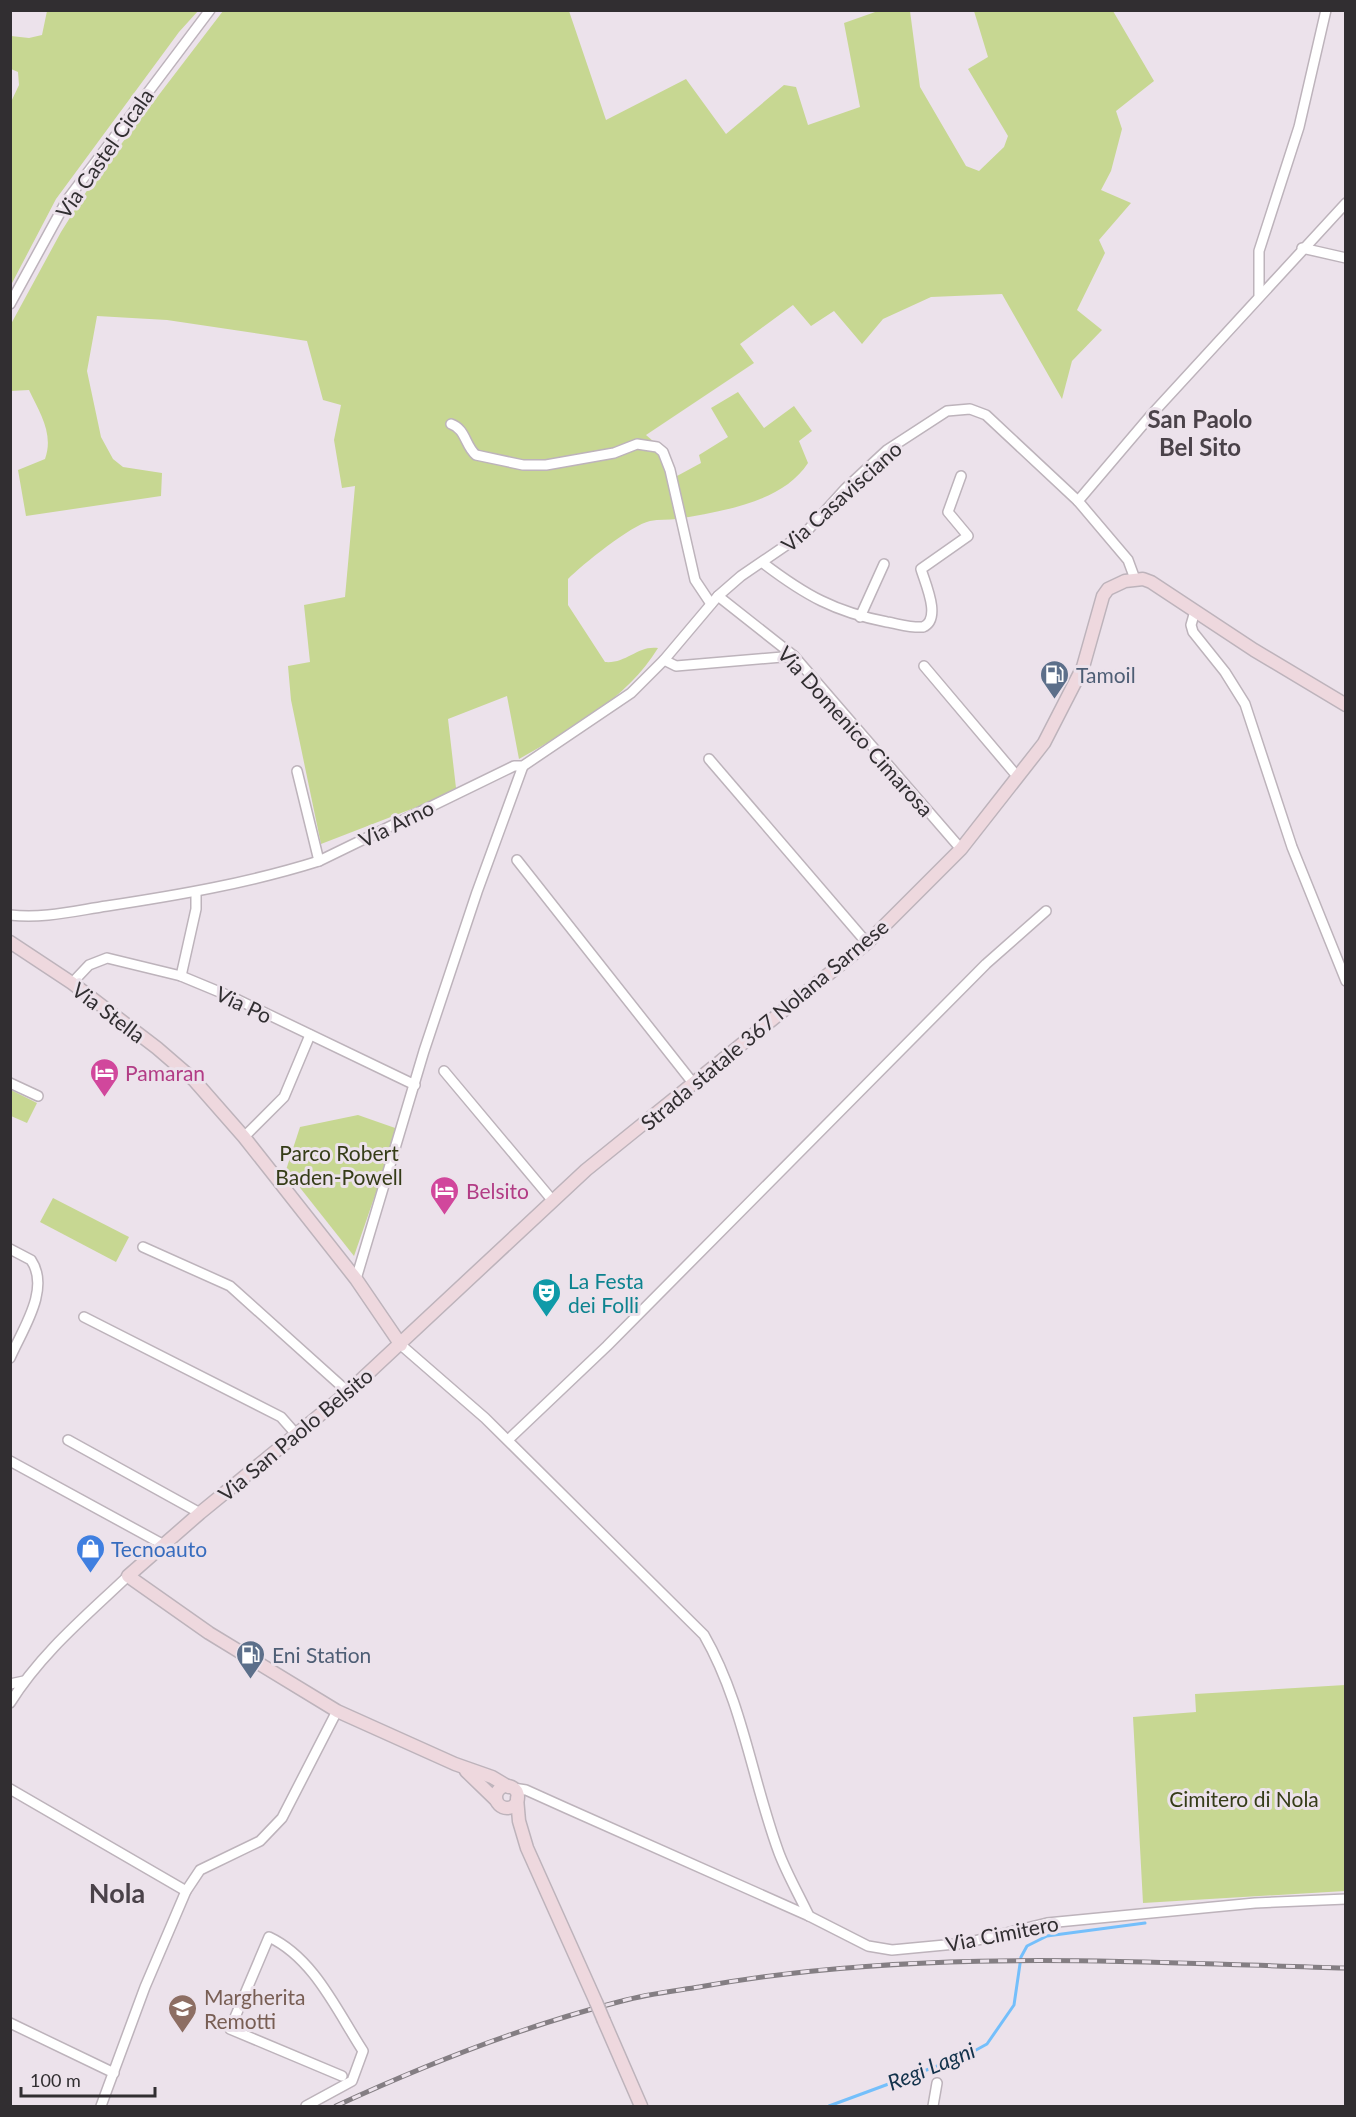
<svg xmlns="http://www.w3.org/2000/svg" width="1356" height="2117" font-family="Lato,sans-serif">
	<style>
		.green { fill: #c7d792 }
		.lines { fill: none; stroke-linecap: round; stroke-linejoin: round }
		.stream { stroke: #74bffb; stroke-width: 3 }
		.street-casing { stroke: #bdb3bb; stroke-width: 12 }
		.secondary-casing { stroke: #bdb3bb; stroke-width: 15 }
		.street { stroke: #fff; stroke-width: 9 }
		.secondary { stroke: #eed8de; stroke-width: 12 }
		.rail-casing { stroke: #847e83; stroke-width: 5 }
		.rail { stroke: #ece2eb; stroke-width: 3; stroke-dasharray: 9; stroke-linecap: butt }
		.secondary-bridge-casing { stroke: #bdb3bb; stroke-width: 15; stroke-linecap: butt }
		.secondary-bridge { stroke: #eed8de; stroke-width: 12 }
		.labels { text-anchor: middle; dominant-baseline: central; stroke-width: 6; stroke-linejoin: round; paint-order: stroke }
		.street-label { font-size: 21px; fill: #312e31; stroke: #ece2eb }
		.service-label { font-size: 21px; fill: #4e5e75; stroke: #ece2eb; text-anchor: start }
		.hotel-label { font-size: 21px; fill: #b23c85; stroke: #ece2eb; text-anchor: start }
		.park-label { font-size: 21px; fill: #353c17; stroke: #ece2eb }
		.culture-label { font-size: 21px; fill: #0d838f; stroke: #ece2eb; text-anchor: start }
		.shop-label { font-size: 21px; fill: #366cbe; stroke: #ece2eb; text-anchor: start }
		.education-label { font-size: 21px; fill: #785e54; stroke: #ece2eb; text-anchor: start }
		.water-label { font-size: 22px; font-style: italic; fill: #12324b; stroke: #ece2eb }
		.quarter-label { font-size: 24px; font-weight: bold; fill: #4a4249; stroke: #ece2eb }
		.district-label { font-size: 27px; font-weight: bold; fill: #4a4249; stroke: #ece2eb }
	</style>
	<rect width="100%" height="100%" fill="#ece2eb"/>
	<!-- green -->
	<g class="green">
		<path d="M47,11h151l-19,21 -123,167 -45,86 -1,-181 9,-19 -1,-13 -7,-3v-33l18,2 13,-3z"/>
		<path d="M223,11h346l37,109 80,-41 40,55 58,-49 12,2 12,38 52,-18 -16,-84 34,-12h32l10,76 46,79 13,5 25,-24 4,-11 -40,-67 20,-12 -14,-46h139l41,70 -38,30 6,18 -11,42 -10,19 30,13 -32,37 6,13 -28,57 25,20 -30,31 -10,38 -60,-105 -71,3 -48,22 -21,25 -28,-33 -23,15 -18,-21 -53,39 14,19 -108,72 21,18 10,23 24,-13 -2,-8 29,-18 -17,-29 27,-16 26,36 30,-22 18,25 -13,10 9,22c-26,40 -86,48 -131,56 -9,1 -18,0 -27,2 -19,4 -68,44 -82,58v26l37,57c21,2 33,-17 53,-14 -31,51 -88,82 -139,111l-12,-63 -59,23 8,69 -29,15 -106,41 -30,-144 -3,-34 22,-4 -6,-57 41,-8 10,-111 -13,2 -8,-48 7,-35 -18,-5 -16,-59 -140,-21 -70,-4 -10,55 14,66 12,22 10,8 39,6 -1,23 -135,20 -8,-46 27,-11c9,-25 -5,-46 -16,-69l-18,1v-67l50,-92 32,-51z"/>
		<path d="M11,1090l26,13 -10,20 -16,-7z"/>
		<path d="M358,1115l40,14 -44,127 -68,-86 14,-43z"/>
		<path d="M53,1198l76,39 -13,25 -76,-40z"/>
		<path d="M1345,1685v206l-202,12 -10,-186 63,-5 -1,-18z"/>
	</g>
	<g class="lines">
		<!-- stream -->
		<path class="stream" d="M829,2106l138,-51 20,-11 27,-39 7,-48 6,-11 20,-10 98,-13"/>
		<defs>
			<g id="street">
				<path d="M1302,248l44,10"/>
				<path d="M1259,295v-44l40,-124 27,-117"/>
				<path d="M10,304l57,-104 143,-190"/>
				<path d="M451,424c15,5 14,22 25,31l47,10h23l68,-12 23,-9 20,3 6,5 7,18 25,110 16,24"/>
				<path d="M763,563c42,32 72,49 124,59 12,2 24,6 36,5 19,-8 2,-44 -2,-58l47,-33 -20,-24 13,-36"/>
				<path d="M1135,579l-7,-19 -50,-59 74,-87 194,-211"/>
				<path d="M718,596l76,60 167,193"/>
				<path d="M1195,611l-4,14 2,7 32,40 20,32 47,143 54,134"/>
				<path d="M860,617l24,-53"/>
				<path d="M664,660l12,6 118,-10"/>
				<path d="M924,666l93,110"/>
				<path d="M709,759l158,184"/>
				<path d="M297,771l22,90"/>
				<path d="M517,860l176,223"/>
				<path d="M10,915c33,4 64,-4 97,-9 72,-11 142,-23 212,-45l195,-95h9l108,-73 33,-33 54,-64 23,-20 66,-45 38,-42 42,-39 60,-39 23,-2 16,6 92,86"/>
				<path d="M181,976l15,-67v-16"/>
				<path d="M72,983l17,-18 18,-7 74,18 53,22 181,87"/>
				<path d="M444,1071l109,130"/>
				<path d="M10,1083l28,13"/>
				<path d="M244,1137l40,-40 26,-62"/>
				<path d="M143,1247l87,39 118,106"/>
				<path d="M10,1249l21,11c20,29 -9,70 -21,98"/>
				<path d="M356,1279l68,-228 53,-159 46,-126"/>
				<path d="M84,1317l197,100 15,17"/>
				<path d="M401,1345l84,73 219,217c39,68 48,145 75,218 8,21 20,42 30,63"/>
				<path d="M68,1440l132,73"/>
				<path d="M508,1440l99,-94 379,-382 60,-53"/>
				<path d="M10,1461l154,84"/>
				<path d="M10,1684l14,-3"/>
				<path d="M10,1703c31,-50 76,-87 118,-127"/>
				<path d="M513,1788l13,2 40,18 243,108 59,30 24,4 74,-7 81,-20 208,-20 91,-4"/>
				<path d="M10,1789l176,102"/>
				<path d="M10,2023l104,50"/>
				<path d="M101,2106l44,-119 41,-96 14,-21 60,-29 22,-23 55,-107"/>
				<path d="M306,2106l46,-25 11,-30c-26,-40 -49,-93 -94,-114l-39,92 112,47"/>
				<path d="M933,2106l4,-23"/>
			</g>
			<g id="secondary">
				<path d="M10,942l62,41 85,65 37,32 50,57 112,142 45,66"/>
				<path d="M466,1771l30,29"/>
				<circle cx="507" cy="1797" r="11"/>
				<path d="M509,1787l-17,-10 -37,-13 -118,-53 -128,-78 -81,-57 72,-63 148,-121 238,-222 281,-227 94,-94 83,-106 39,-76 20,-71 5,-7 17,-8 18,-2 8,3 103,68 92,55"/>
				<path d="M517,1798l2,23 8,27 69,154"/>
				<path d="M604,2021l37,85"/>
			</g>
		</defs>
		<!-- street casing -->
		<use href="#street" class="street-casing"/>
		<!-- secondary casing -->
		<use href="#secondary" class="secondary-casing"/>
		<!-- street -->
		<use href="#street" class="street"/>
		<!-- secondary -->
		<use href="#secondary" class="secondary"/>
		<defs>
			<path id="rail" d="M336,2106c93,-43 187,-80 286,-105 25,-7 52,-10 77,-14 214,-39 430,-25 647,-19"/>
		</defs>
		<!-- rail casing -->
		<use href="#rail" class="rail-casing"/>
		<!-- rail -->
		<use href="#rail" class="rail"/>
		<defs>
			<path id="secondary-bridge" d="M596,2002l8,19"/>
		</defs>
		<!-- secondary-bridge casing -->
		<use href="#secondary-bridge" class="secondary-bridge-casing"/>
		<!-- secondary-bridge -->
		<use href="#secondary-bridge" class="secondary-bridge"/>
	</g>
	<!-- icons -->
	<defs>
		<symbol id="fuel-pin" viewBox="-11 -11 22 30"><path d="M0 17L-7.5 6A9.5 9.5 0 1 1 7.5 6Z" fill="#5c6f8a" stroke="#ece2eb"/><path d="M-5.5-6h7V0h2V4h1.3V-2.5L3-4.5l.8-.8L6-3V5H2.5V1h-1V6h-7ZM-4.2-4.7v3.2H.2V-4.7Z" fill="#fff"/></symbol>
		<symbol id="hotel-pin" viewBox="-11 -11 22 30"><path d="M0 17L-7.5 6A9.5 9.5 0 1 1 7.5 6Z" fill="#d1479c" stroke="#ece2eb"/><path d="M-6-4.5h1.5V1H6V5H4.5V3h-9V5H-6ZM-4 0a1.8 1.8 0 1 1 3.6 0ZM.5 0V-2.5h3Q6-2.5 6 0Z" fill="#fff"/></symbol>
		<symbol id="theatre-pin" viewBox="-11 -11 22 30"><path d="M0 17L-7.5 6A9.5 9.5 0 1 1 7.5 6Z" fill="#0f9aa8" stroke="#ece2eb"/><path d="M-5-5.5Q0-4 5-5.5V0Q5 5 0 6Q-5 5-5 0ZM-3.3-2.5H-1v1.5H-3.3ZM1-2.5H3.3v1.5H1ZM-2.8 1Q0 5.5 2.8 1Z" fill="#fff"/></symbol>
		<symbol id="shop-pin" viewBox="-11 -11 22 30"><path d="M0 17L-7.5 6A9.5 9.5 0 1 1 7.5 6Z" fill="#3f7fe0" stroke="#ece2eb"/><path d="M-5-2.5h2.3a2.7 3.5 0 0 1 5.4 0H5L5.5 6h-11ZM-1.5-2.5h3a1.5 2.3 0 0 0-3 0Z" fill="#fff"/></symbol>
		<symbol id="school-pin" viewBox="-11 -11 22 30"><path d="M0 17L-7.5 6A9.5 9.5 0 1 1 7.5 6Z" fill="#8d6e63" stroke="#ece2eb"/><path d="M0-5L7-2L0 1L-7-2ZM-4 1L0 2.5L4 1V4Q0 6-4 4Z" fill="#fff"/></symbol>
	</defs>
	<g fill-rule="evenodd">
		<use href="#fuel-pin" x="1038" y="658" width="33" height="45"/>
		<use href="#hotel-pin" x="88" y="1056" width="33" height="45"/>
		<use href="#hotel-pin" x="428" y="1174" width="33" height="45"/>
		<use href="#theatre-pin" x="530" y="1276" width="33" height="45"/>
		<use href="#shop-pin" x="74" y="1532" width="33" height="45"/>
		<use href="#fuel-pin" x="234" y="1638" width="33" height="45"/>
		<use href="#school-pin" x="166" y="1992" width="33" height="45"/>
	</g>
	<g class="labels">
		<!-- street labels -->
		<g class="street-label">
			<text transform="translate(104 153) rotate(-55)">Via Castel Cicala</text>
			<text transform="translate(841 496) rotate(-42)">Via Casavisciano</text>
			<text transform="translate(856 731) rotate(48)">Via Domenico Cimarosa</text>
			<text transform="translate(396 823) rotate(-26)">Via Arno</text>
			<text transform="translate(244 1004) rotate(25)">Via Po</text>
			<text transform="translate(109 1012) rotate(37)">Via Stella</text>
			<text transform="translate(764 1024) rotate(-40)">Strada statale 367 Nolana Sarnese</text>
			<text transform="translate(295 1434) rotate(-40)">Via San Paolo Belsito</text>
			<text transform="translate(1002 1933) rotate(-11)">Via Cimitero</text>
		</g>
		<!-- service labels -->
		<g class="service-label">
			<text x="1076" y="674">Tamoil</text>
			<text x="272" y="1654">Eni Station</text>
		</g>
		<!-- hotel labels -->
		<g class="hotel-label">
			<text x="125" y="1072">Pamaran</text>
			<text x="466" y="1190">Belsito</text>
		</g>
		<!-- park labels -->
		<g class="park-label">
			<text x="339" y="1152">Parco Robert<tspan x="339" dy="24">Baden-Powell</tspan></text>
			<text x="1244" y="1798">Cimitero di Nola</text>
		</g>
		<!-- culture labels -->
		<g class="culture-label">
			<text x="568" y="1280">La Festa<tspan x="568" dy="24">dei Folli</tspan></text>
		</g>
		<!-- shop labels -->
		<g class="shop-label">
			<text x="111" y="1548">Tecnoauto</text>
		</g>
		<!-- education labels -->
		<g class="education-label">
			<text x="204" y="1996">Margherita<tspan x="204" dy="24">Remotti</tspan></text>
		</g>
		<!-- water labels -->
		<g class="water-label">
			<text transform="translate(931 2066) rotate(-22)">Regi Lagni</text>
		</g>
		<!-- quarter labels -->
		<g class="quarter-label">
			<text x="1200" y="418">San Paolo<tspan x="1200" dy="28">Bel Sito</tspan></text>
		</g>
		<!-- district labels -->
		<g class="district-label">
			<text x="117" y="1892">Nola</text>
		</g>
	</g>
	<!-- border -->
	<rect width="1356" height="2117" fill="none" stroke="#312e31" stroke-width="24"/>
	<!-- scale -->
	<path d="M21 2087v9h134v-9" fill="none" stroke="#312e31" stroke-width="3"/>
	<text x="30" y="2087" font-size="18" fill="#312e31" stroke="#ece2eb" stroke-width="4.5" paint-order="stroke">100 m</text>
</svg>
